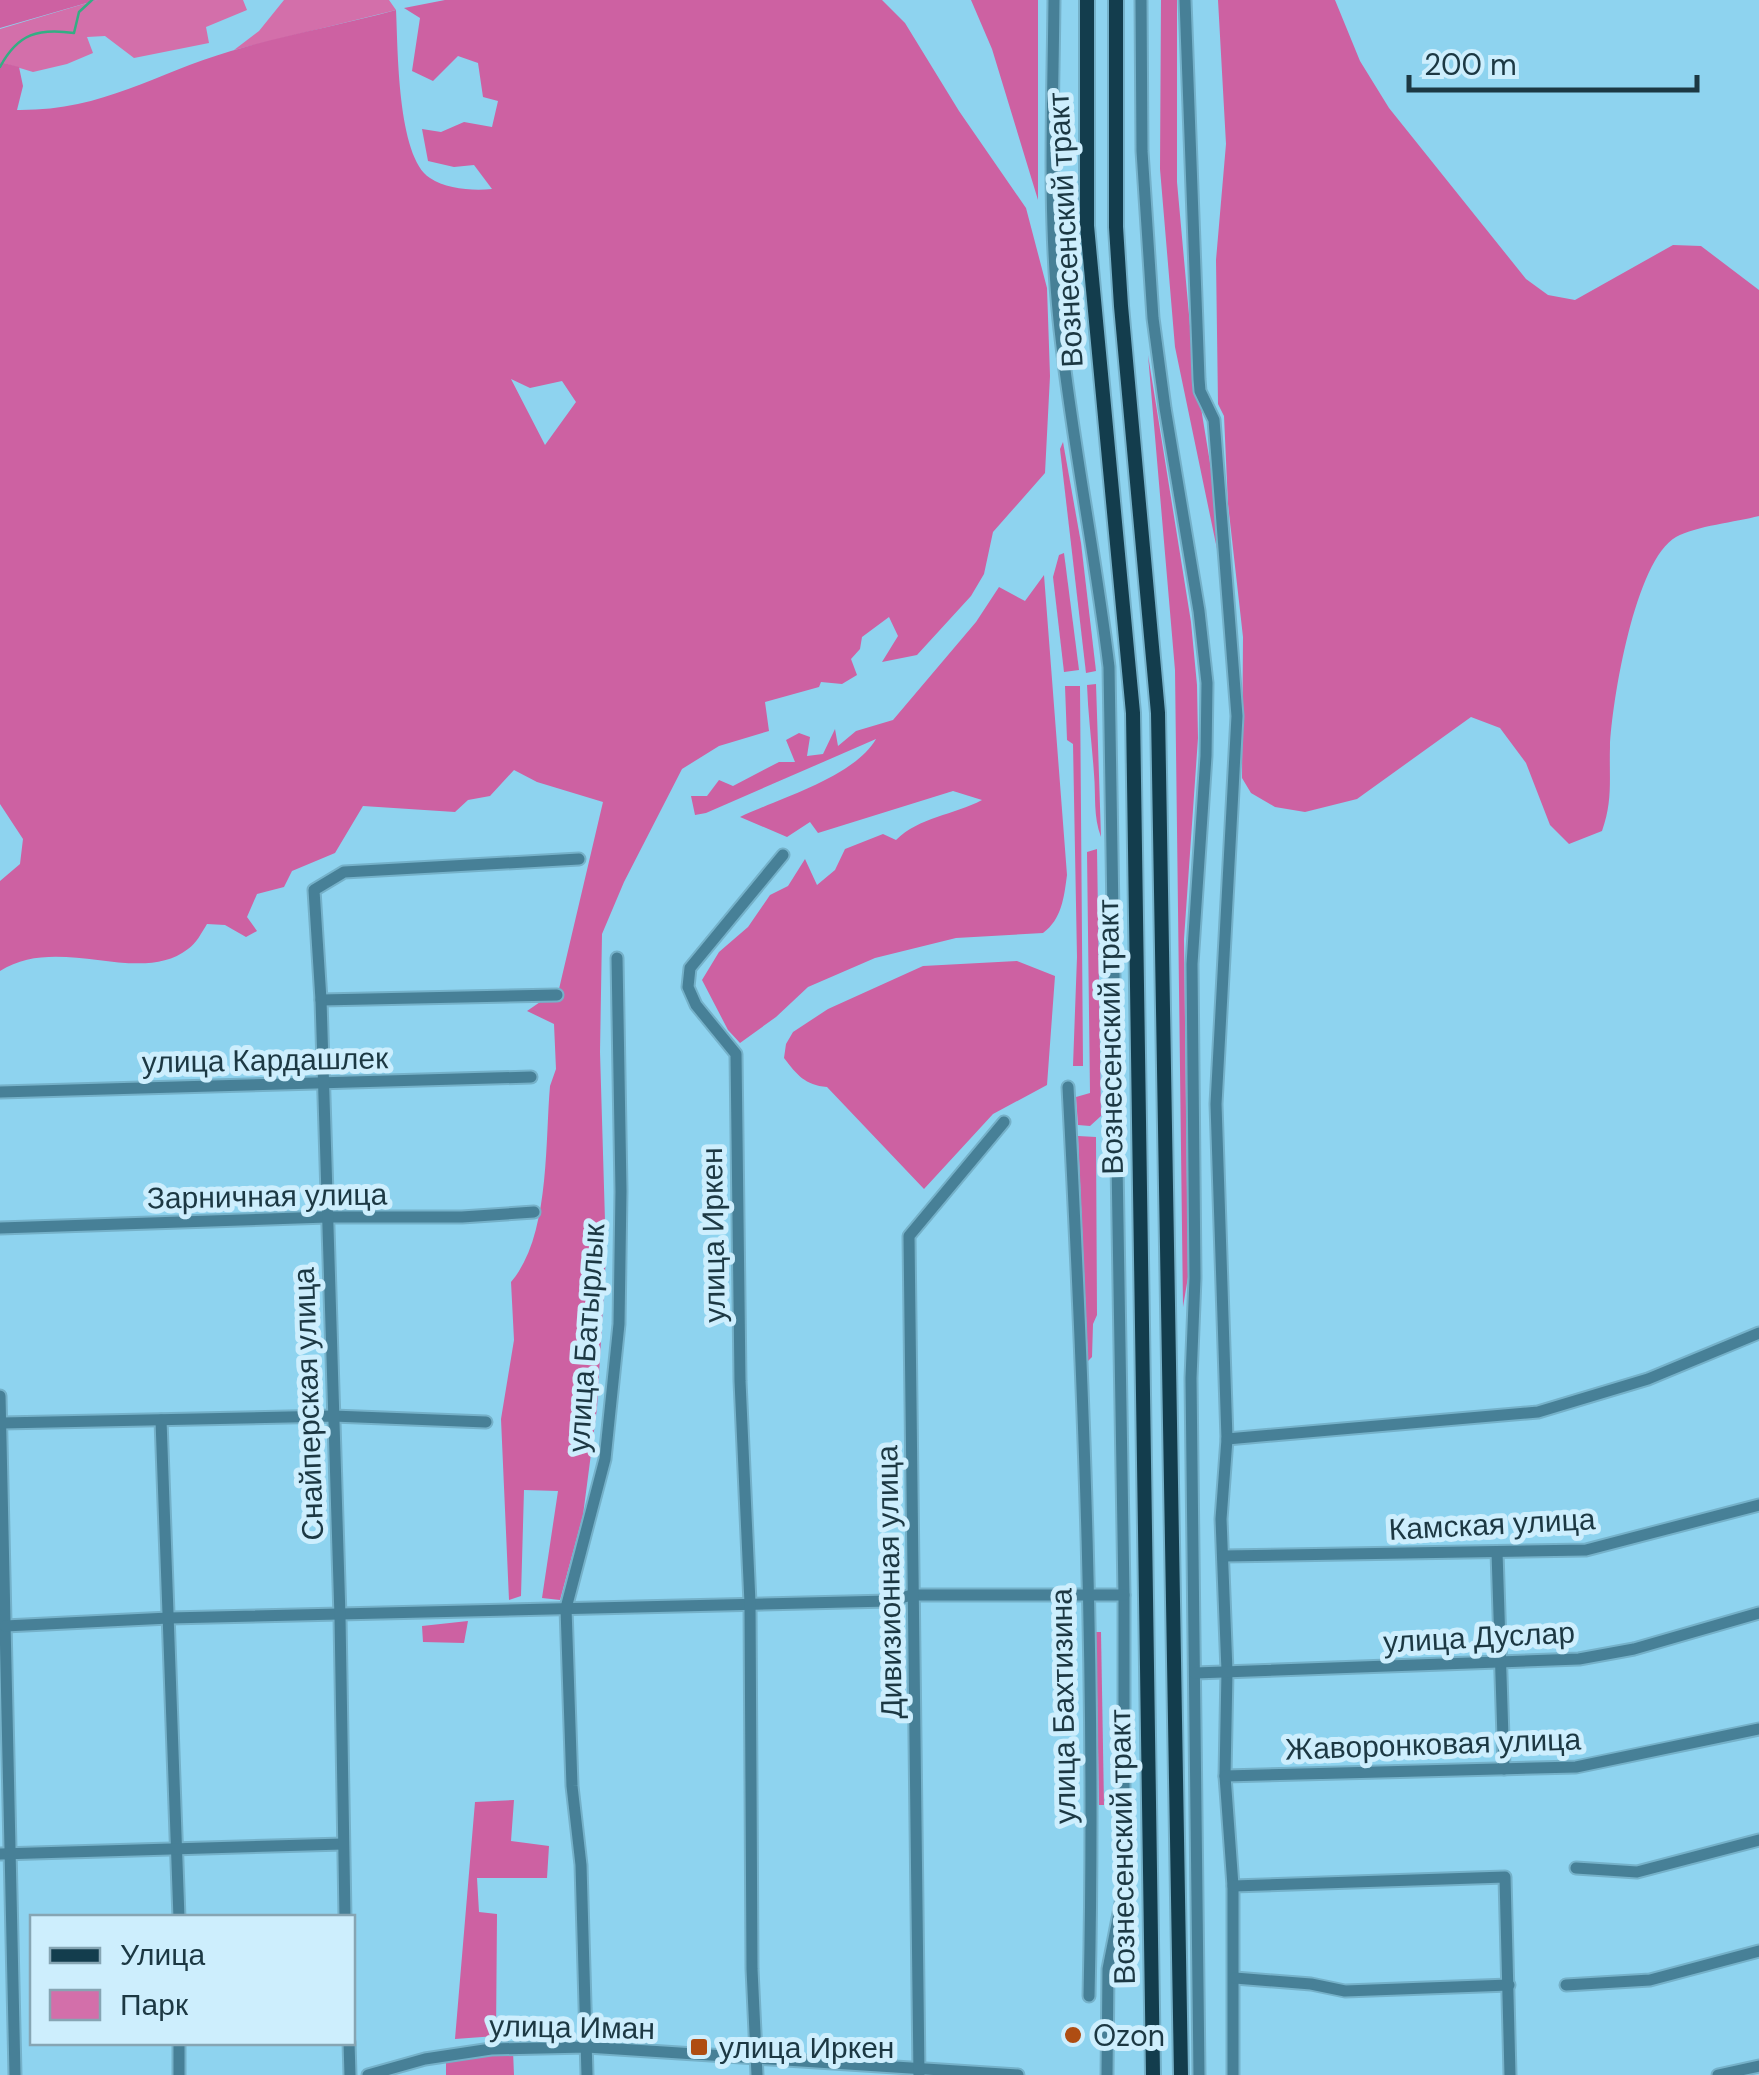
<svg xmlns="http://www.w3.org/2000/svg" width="1759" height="2075" font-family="'DM Sans',sans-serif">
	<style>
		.green { fill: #d36faa }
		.forest { fill: #cd61a2; fill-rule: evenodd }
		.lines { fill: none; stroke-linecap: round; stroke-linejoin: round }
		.stream { stroke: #33ae84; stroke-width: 2.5 }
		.minor-casing { stroke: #75b1c9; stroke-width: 15 }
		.major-casing { stroke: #75b1c9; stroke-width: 18 }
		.minor { stroke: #478097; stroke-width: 11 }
		.major { stroke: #133d4d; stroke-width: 14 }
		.poi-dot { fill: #af4d12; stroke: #cdeefd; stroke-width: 4 }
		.labels { text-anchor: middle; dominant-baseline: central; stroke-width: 10; stroke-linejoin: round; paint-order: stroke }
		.street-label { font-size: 30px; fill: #1c3843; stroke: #cdeefd }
		.poi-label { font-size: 30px; fill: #1c3843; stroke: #cdeefd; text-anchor: start }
	</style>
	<rect width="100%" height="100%" fill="#8ed3ef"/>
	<!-- green -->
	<g class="green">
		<path d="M97,0h146l4,10 -41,17 3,16 -75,15 -29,-22 -18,1 6,16 -26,11 -34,8 -33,-10v-33z"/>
		<path d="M284,0h105l7,10 -162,40 25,-19z"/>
	</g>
	<!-- forest -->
	<g class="forest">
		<path d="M0,0h97l-97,28z"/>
		<path d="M445,0h437l23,23 54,88 67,97 21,80 3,88 -5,97 -52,59 -9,42 -13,22 -54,59 -35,7 16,-26 -9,-19 -27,20 -2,12 -9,10 6,16 -15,9 -21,-2 -2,5 -54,15 4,29 -50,15 -37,23 -58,113 -22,52 -2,118 6,203 -9,153 -14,107 -23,85 -18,-2 16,-107 -34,-1 -3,106 -12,4 -8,-181 13,-79 -3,-58c39,-45 34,-139 39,-196l6,-17 -2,-45 -27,-13 32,-22 44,-187 -66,-20 -23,-12 -24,26 -22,4 -13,12 -92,-6 -28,47 -43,18 -8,16 -27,7 -10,23 10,14 -11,6 -21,-12 -18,-1c-5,8 -11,20 -19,25 -49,38 -129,-16 -188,22v-90l20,-17 3,-25 -23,-35v-742l19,5 4,19 -6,24c86,1 136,-36 214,-59 54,-16 110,-26 165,-41 2,37 1,147 34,168 16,11 43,13 62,11l-18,-24 -20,2 -26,-6 -6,-32 19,3 23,-10 28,5 6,-26 -15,-4 -5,-34 -20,-7 -25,25 -21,-10 8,-53 -16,-10zM511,379l19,9 32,-7 14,21 -31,43z"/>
		<path d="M971,0h67v200l-46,-151z"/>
		<path d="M1161,0h16v182l16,177 19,116 5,74 -42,-202 -15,-178z"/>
		<path d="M1218,0h117l25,61 29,47 137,171 22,16 27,5 98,-55 28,1 58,44v226c-23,6 -63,10 -83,21 -41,23 -64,164 -66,210 -1,32 3,53 -8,84l-33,13 -19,-19 -24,-62 -26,-35 -29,-11 -114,82 -52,13 -30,-5 -24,-14 -9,-15 1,-141 -15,-133 -4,-88 -6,-12 -2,-144 10,-116z"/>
		<path d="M1148,355l43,267 6,63 1,53 -14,201 4,338 -5,30 -8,-637z"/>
		<path d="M1063,442l18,101 15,128 -10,2 -26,-224z"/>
		<path d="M1064,553l15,117 -15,2 -11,-95 6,-22z"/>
		<path d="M1044,575l23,300c-3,22 -5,44 -24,58l-87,5 -81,20 -67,29 -32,30 -36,26 -12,-13 -26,-50 17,-28 29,-25 22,-32 18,-9 17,-27 12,26 18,-15 10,-21 38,-15 13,6c23,-23 58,-25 86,-40l-29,-9 -135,42 -8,-11 -23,15 -47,-20c40,-19 114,-40 136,-78l-170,74 -11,2 -4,-19h16l12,-16 14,6 46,-24h16l-9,-22 13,-7 11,4 -3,19 16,-2 12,-25 3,17 18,-15 37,-11 83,-98 23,-35 26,14z"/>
		<path d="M1096,684l5,153c-8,-21 -5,-41 -7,-63 -2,-30 -6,-59 -7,-89z"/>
		<path d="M1065,686h15l3,380h-10l4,-109 -4,-213 -6,-4z"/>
		<path d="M1097,849l4,267 -11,10 -12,-1 -2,-28 14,-4 -3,-241z"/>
		<path d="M1017,961l38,15 -8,109 -54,29 -69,75 -97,-102c-22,-2 -30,-12 -43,-29l2,-14 7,-12 35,-23 95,-43z"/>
		<path d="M1078,1136l18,1 1,178 -4,9 -1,33 -4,4z"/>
		<path d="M468,1621l-4,22 -41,-1 -1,-16z"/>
		<path d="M1096,1632h5l3,173h-5z"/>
		<path d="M514,1800l-3,41 38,5 -2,32h-70l2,34 18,2 -1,122 -41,3 20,-237z"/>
		<path d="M513,2051l1,24h-68v-13l15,-7z"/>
	</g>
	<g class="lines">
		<!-- stream -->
		<path class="stream" d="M0,67c18,-34 39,-39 74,-34l5,-21 13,-12"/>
		<defs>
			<g id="minor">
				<path d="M1054,0c-1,106 -6,214 5,320 12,116 36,231 50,347l15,928v293l-16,81 -1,106"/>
				<path d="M1141,0l1,151 11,167 12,90 34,203 8,72 -1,73 -14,208 3,314 -4,100 8,697"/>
				<path d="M1185,0l14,379 1,12 14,29 23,296 -21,388 11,335 -6,80 6,152 -2,105 8,110v189"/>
				<path d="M321,1000l236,-5"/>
				<path d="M1068,1087c16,302 28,606 21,909"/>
				<path d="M0,1092l531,-15"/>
				<path d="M0,1228l327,-11h135l72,-5"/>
				<path d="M0,1396l15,679"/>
				<path d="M161,1420l18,498"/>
				<path d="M2,1423l331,-7 153,6"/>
				<path d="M1227,1439l311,-27 110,-33 111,-46"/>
				<path d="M1497,1552l7,217"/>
				<path d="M1223,1556l363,-6 173,-45"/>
				<path d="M5,1626l164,-8 720,-17 23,-6h212"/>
				<path d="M1195,1673l384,-14 55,-10 125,-36"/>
				<path d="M1225,1776l351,-9 183,-38"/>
				<path d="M0,1854l343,-10"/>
				<path d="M1576,1868l61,4 122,-32"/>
				<path d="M1233,1886l272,-9 5,198"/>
				<path d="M345,1918l-5,-301 -19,-617 -7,-110 30,-18 235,-13"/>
				<path d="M1235,1978l76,6 34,7 164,-6"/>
				<path d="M1566,1985l84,-5 109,-29"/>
				<path d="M179,2042v33"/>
				<path d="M349,2042l1,33"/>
				<path d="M368,2075l57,-16 66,-10 96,-2 431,28"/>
				<path d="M587,2075l-6,-210 -9,-79 -6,-178 39,-149 14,-135 2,-133 -4,-233"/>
				<path d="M757,2075l-5,-106 -2,-366 -10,-222 -4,-327 -40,-49 -8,-18 2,-19 93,-113"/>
				<path d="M919,2075l-10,-839 95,-114"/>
				<path d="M1718,2075l41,-9"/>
			</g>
			<g id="major">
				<path d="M1087,0v226l46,487 20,1362"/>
				<path d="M1116,0v227l5,79 37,407 23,1362"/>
			</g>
		</defs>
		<!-- minor casing -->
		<use href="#minor" class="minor-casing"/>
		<!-- major casing -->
		<use href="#major" class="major-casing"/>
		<!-- minor -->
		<use href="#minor" class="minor"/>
		<!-- major -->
		<use href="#major" class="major"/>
	</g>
	<!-- markers -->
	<g class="poi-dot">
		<circle cx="1073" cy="2035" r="10"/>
		<rect x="689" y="2037" width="20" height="20" rx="5"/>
	</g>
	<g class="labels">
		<!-- street labels -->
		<g class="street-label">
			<text transform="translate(1065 230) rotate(-93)">Вознесенский тракт</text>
			<text transform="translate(1110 1037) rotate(-91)">Вознесенский тракт</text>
			<text transform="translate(265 1060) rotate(-1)">улица Кардашлек</text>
			<text transform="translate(267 1196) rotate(-1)">Зарничная улица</text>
			<text transform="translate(713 1235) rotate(-91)">улица Иркен</text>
			<text transform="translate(586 1338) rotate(-86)">улица Батырлык</text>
			<text transform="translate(308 1404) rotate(-92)">Снайперская улица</text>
			<text transform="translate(1492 1524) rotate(-3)">Камская улица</text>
			<text transform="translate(889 1582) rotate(-91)">Дивизионная улица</text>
			<text transform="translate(1479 1637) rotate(-3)">улица Дуслар</text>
			<text transform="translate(1063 1706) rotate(-91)">улица Бахтизина</text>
			<text transform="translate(1433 1744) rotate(-2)">Жаворонковая улица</text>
			<text transform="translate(1122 1847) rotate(-91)">Вознесенский тракт</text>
			<text transform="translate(572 2027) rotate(1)">улица Иман</text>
		</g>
		<!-- poi labels -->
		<g class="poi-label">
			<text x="1093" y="2035">Ozon</text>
			<text x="719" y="2047">улица Иркен</text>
		</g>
	</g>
	<!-- legend -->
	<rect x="30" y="1915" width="325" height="130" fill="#cdeefd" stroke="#86a5b3" stroke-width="2.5"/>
	<rect x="50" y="1948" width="50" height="15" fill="#133d4d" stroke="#86a5b3" stroke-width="2.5"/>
	<text x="120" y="1965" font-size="30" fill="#1c3843">Улица</text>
	<rect x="50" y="1990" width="50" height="30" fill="#d36faa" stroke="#86a5b3" stroke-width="2.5"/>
	<text x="120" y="2015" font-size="30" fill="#1c3843">Парк</text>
	<!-- scale -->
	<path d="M1409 75v15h288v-15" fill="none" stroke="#1c3843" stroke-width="5"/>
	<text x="1424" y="75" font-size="30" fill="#1c3843" stroke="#cdeefd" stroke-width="8" paint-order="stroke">200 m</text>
</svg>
